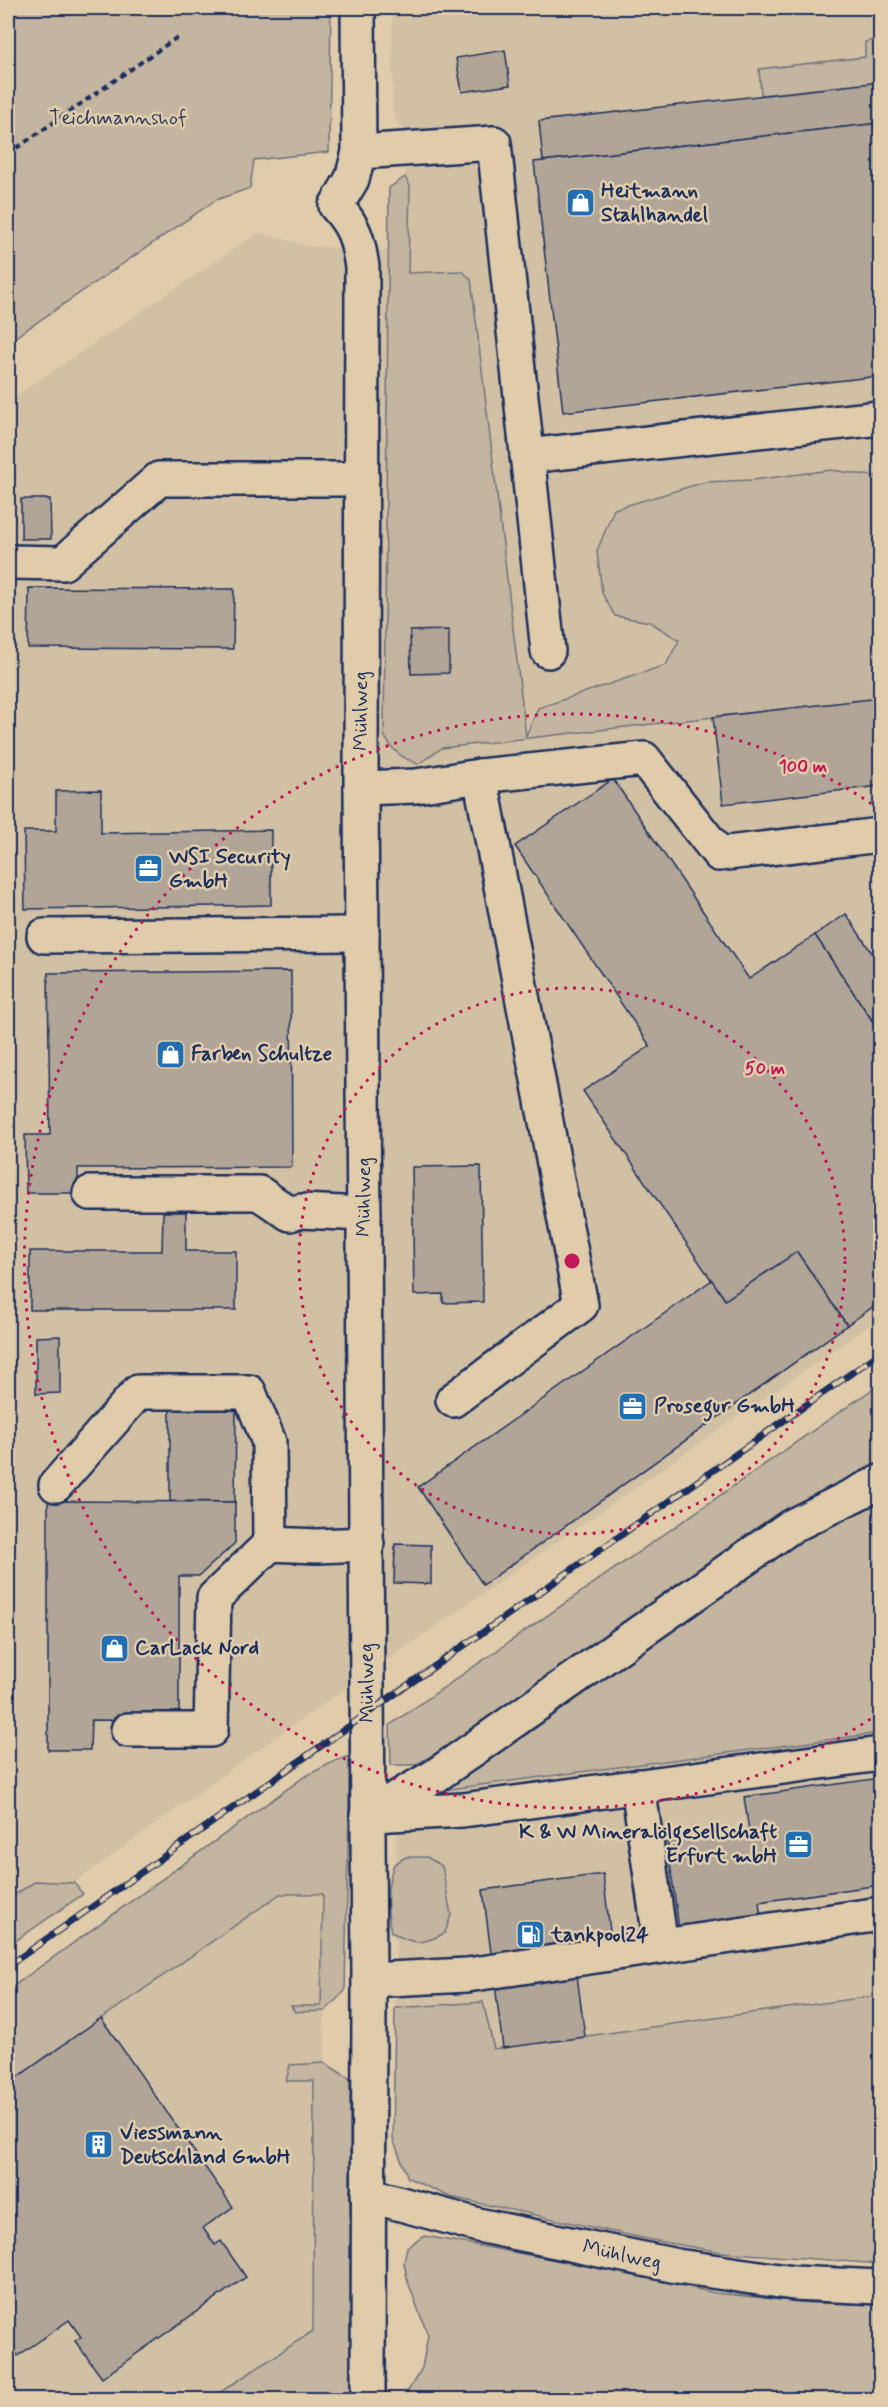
<svg xmlns="http://www.w3.org/2000/svg" width="888" height="2407" font-family="Mynerve,sans-serif">
	<style>
		.built { fill: #d2c0a4 }
		.green { fill: #c3b59f; stroke: #6f727e; stroke-width: 1.5 }
		.building { fill: #b0a597; stroke: #1b2f5e; stroke-width: 1.5 }
		.lines { fill: none; stroke-linecap: round; stroke-linejoin: round }
		.minor-casing { stroke: #1b2f5e; stroke-width: 38 }
		.path { stroke: #1b2f5e; stroke-width: 4; stroke-dasharray: 6 4.5; stroke-linecap: butt }
		.minor { stroke: #e0ccaa; stroke-width: 33 }
		.rail-casing { stroke: #1b2f5e; stroke-width: 7 }
		.rail { stroke: #e0ccaa; stroke-width: 4.5; stroke-dasharray: 14; stroke-linecap: butt }
		.ring { fill: none; stroke: #c2185b; stroke-width: 3; stroke-dasharray: 3 6 }
		.labels { text-anchor: middle; dominant-baseline: central; stroke-width: 5; stroke-linejoin: round; paint-order: stroke }
		.park-label { font-size: 21px; fill: #2c3c64; stroke: #e0ccaa }
		.poi-label { font-size: 21px; font-weight: bold; fill: #1b2f5e; stroke: #e0ccaa; text-anchor: start }
		.street-label { font-size: 21px; fill: #1b2f5e; stroke: #e0ccaa }
		.centre { fill: #c2185b; stroke: #e0ccaa; stroke-width: 3 }
		.ring-label { font-size: 18px; text-anchor: middle; font-weight: bold; fill: #c2185b; stroke: #e0ccaa; stroke-width: 5; stroke-linejoin: round; paint-order: stroke }
	</style>
	<rect width="100%" height="100%" fill="#e0ccaa"/>
	<filter id="ink" filterUnits="userSpaceOnUse"><feTurbulence type="fractalNoise" baseFrequency=".0167" numOctaves="2"/><feDisplacementMap in="SourceGraphic" scale="12" xChannelSelector="R" yChannelSelector="G"/><feConvolveMatrix kernelMatrix="1 2 1 2 8 2 1 2 1" color-interpolation-filters="sRGB"/></filter>
	<g filter="url(#ink)">
		<!-- built -->
		<g class="built">
			<path d="M392,8h488v1310l-607,421 -199,144 -38,-2 -28,18v-1498l251,-169 48,14 81,5 1,-63 16,-11 1,-47 -7,-4 -6,-13z"/>
			<path d="M880,1733v262l-386,54 -11,-47 -88,6 1,-196 31,-20z"/>
			<path d="M280,1894h43l-2,112h-29l3,6 30,-1v52l-34,2 -4,16h27v250l-104,68h-14l-11,-12 -17,12h-160v-315z"/>
		</g>
		<!-- green -->
		<g class="green">
			<path d="M8,8h323l-2,144 -75,8 -4,28 -34,12 -208,142z"/>
			<path d="M880,38v44l-119,13 -2,-26 106,-12v-15z"/>
			<path d="M405,177l5,9 -2,87 54,-2 9,8 55,457 12,-28 128,-43 13,-25 -29,-18 -35,-6 -13,-23 -5,-42 17,-42 91,-27 48,-2 78,-10 49,7v221l-438,50 -24,16c-16,-6 -26,-13 -34,-29l5,-547z"/>
			<path d="M880,1384v82l-352,235 -113,64h-24l-1,-40z"/>
			<path d="M880,1495v238l-453,59 343,-240z"/>
			<path d="M350,1756l-5,235 -20,20 -30,1 -4,-6h30l2,-112h-43l-272,190v-94l296,-213 31,-16z"/>
			<path d="M406,1857h21l15,9 9,49 -6,18c-23,12 -32,12 -54,-1 -5,-23 -5,-47 3,-68z"/>
			<path d="M36,1881l38,2 9,11 -75,52v-47z"/>
			<path d="M880,1995v269l-159,-12 -69,-12 -202,-43 -42,-19 -15,-39 2,-131 88,-6 11,47z"/>
			<path d="M325,2063l25,16 1,320h-141l103,-68 1,-250h-28l4,-16z"/>
			<path d="M425,2236l191,35 99,22 96,10 69,1v95h-477l19,-31 6,-32 -20,-54 -4,-19 3,-16z"/>
		</g>
		<!-- building -->
		<g class="building">
			<path d="M505,50l5,35 -48,7 -6,-34z"/>
			<path d="M880,82v41l-337,38 -4,-40z"/>
			<path d="M880,123v253l-317,36 -29,-250z"/>
			<path d="M21,499h29l1,40h-30z"/>
			<path d="M29,588l205,1 -1,60 -205,-1z"/>
			<path d="M449,630v43l-38,1 -1,-43z"/>
			<path d="M880,698v88l-157,18 -10,-87z"/>
			<path d="M613,779l136,200 66,-44 65,97v270l-33,23 -50,-73 -72,48 -142,-209 67,-45 -135,-200z"/>
			<path d="M101,790v43l170,-3v75l-246,4 -1,-78h32v-40z"/>
			<path d="M846,914l34,51v67l-65,-97z"/>
			<path d="M291,971l1,196 -214,1v25h-52l-1,-58h25l-2,-162z"/>
			<path d="M481,1166l2,136 -40,1v-9l-29,1 -2,-128z"/>
			<path d="M163,1212h23v39h50v59h-206v-59h132z"/>
			<path d="M797,1252l50,73 -364,260 -65,-98 294,-207 13,20z"/>
			<path d="M60,1336v57l-24,1v-57z"/>
			<path d="M170,1407h66l-1,95 -65,-1z"/>
			<path d="M48,1501l187,1v41l-36,33h-20v145l-88,-1 -1,30h-42z"/>
			<path d="M395,1544l36,1v39l-37,-1z"/>
			<path d="M880,1778v107l-121,17 3,24 -82,10 -13,-94 82,-11 -5,-34z"/>
			<path d="M603,1874l9,73 -38,5 11,85 -82,11 -20,-158z"/>
			<path d="M101,2018l132,189 -30,21 12,17 6,-4 25,36 -144,101 -27,-37 6,-4 -12,-17 -51,36 -10,-15v-257z"/>
		</g>
		<g class="lines">
			<defs>
				<g id="minor">
					<path d="M358,8l1,144 -7,27 -16,27c19,21 22,34 26,61l-1,521 8,1192 -1,420"/>
					<path d="M359,152l135,-9 54,508"/>
					<path d="M527,456l353,-38"/>
					<path d="M8,562l55,1 96,-84h203"/>
					<path d="M361,788l55,-2 64,-10 164,-17 75,95 161,-19"/>
					<path d="M44,936l318,-2"/>
					<path d="M90,1193h169l31,21 11,-3 63,3"/>
					<path d="M453,1400l128,-95 -101,-529"/>
					<path d="M56,1485l82,-93h111l20,50 1,102"/>
					<path d="M128,1730h83l3,-132 56,-54 47,2 50,-2"/>
					<path d="M638,1786l23,160"/>
					<path d="M367,1815l68,-39 355,-249 90,-45"/>
					<path d="M373,1815l90,-5 417,-56"/>
					<path d="M369,1980l98,-5 413,-61"/>
					<path d="M368,2195l110,30 199,41 116,17 87,4"/>
				</g>
			</defs>
			<!-- minor casing -->
			<use href="#minor" class="minor-casing"/>
			<!-- path -->
			<path class="path" d="M8,154l171,-118"/>
			<!-- minor -->
			<use href="#minor" class="minor"/>
			<defs>
				<path id="rail" d="M8,1966l872,-613"/>
			</defs>
			<!-- rail casing -->
			<use href="#rail" class="rail-casing"/>
			<!-- rail -->
			<use href="#rail" class="rail"/>
		</g>
	</g>
	<!-- distance rings -->
	<g class="ring">
		<circle cx="572" cy="1261" r="273"/>
		<path d="M878 1714A547 547 0 1 1 878 808"/>
	</g>
	<!-- icons -->
	<defs>
		<symbol id="shop-square" viewBox="-11 -11 22 22"><rect x="-9" y="-9" width="18" height="18" rx="4" fill="#1f6fb2" stroke="#e0ccaa"/><path d="M-5-2.5h2.3a2.7 3.5 0 0 1 5.4 0H5L5.5 6h-11ZM-1.5-2.5h3a1.5 2.3 0 0 0-3 0Z" fill="#fff"/></symbol>
		<symbol id="office-square" viewBox="-11 -11 22 22"><rect x="-9" y="-9" width="18" height="18" rx="4" fill="#1f6fb2" stroke="#e0ccaa"/><path d="M-6-3h4V-5.5h4V-3h4V5H-6ZM-1-4.5V-3h2v-1.5ZM-6 0V1H6V0Z" fill="#fff"/></symbol>
		<symbol id="fuel-square" viewBox="-11 -11 22 22"><rect x="-9" y="-9" width="18" height="18" rx="4" fill="#1f6fb2" stroke="#e0ccaa"/><path d="M-5.5-6h7V0h2V4h1.3V-2.5L3-4.5l.8-.8L6-3V5H2.5V1h-1V6h-7ZM-4.2-4.7v3.2H.2V-4.7Z" fill="#fff"/></symbol>
		<symbol id="building-square" viewBox="-11 -11 22 22"><rect x="-9" y="-9" width="18" height="18" rx="4" fill="#1f6fb2" stroke="#e0ccaa"/><path d="M-4-6H4V6H1V3H-1V6H-4ZM-2.5-4.3h1.7v1.8h-1.7ZM.8-4.3h1.7v1.8H.8ZM-2.5-1h1.7V.8h-1.7ZM.8-1h1.7V.8H.8Z" fill="#fff"/></symbol>
	</defs>
	<g fill-rule="evenodd">
		<use href="#shop-square" x="564" y="186" width="33" height="33"/>
		<use href="#office-square" x="132" y="852" width="33" height="33"/>
		<use href="#shop-square" x="154" y="1038" width="33" height="33"/>
		<use href="#office-square" x="616" y="1390" width="33" height="33"/>
		<use href="#shop-square" x="98" y="1632" width="33" height="33"/>
		<use href="#office-square" x="782" y="1828" width="33" height="33"/>
		<use href="#fuel-square" x="514" y="1918" width="33" height="33"/>
		<use href="#building-square" x="82" y="2128" width="33" height="33"/>
	</g>
	<g class="labels">
		<!-- park labels -->
		<g class="park-label">
			<text x="118" y="118">Teichmannshof</text>
		</g>
		<!-- poi labels -->
		<g class="poi-label">
			<text x="601" y="191">Heitmann<tspan x="601" dy="24">Stahlhandel</tspan></text>
			<text x="169" y="857">WSI Security<tspan x="169" dy="24">GmbH</tspan></text>
			<text x="191" y="1054">Farben Schultze</text>
			<text x="654" y="1406">Prosegur GmbH</text>
			<text x="135" y="1648">CarLack Nord</text>
			<text x="777" y="1832" text-anchor="end">K &amp; W Mineralölgesellschaft<tspan x="777" dy="24">Erfurt mbH</tspan></text>
			<text x="551" y="1935">tankpool24</text>
			<text x="120" y="2133">Viessmann<tspan x="120" dy="24">Deutschland GmbH</tspan></text>
		</g>
		<!-- street labels -->
		<g class="street-label">
			<text transform="translate(361 711) rotate(-90)">Mühlweg</text>
			<text transform="translate(364 1197) rotate(-90)">Mühlweg</text>
			<text transform="translate(367 1683) rotate(-91)">Mühlweg</text>
			<text transform="translate(622 2255) rotate(12)">Mühlweg</text>
		</g>
	</g>
	<circle cx="572" cy="1261" r="9" class="centre"/>
	<g class="ring-label">
		<text x="803" y="772">100 m</text>
		<text x="765" y="1074">50 m</text>
	</g>
	<!-- margin -->
	<rect width="888" height="2407" fill="none" stroke="#e0ccaa" stroke-width="30"/>
	<rect x="15" y="15" width="858" height="2377" fill="none" stroke="#1b2f5e" stroke-width="2" filter="url(#ink)"/>
</svg>
